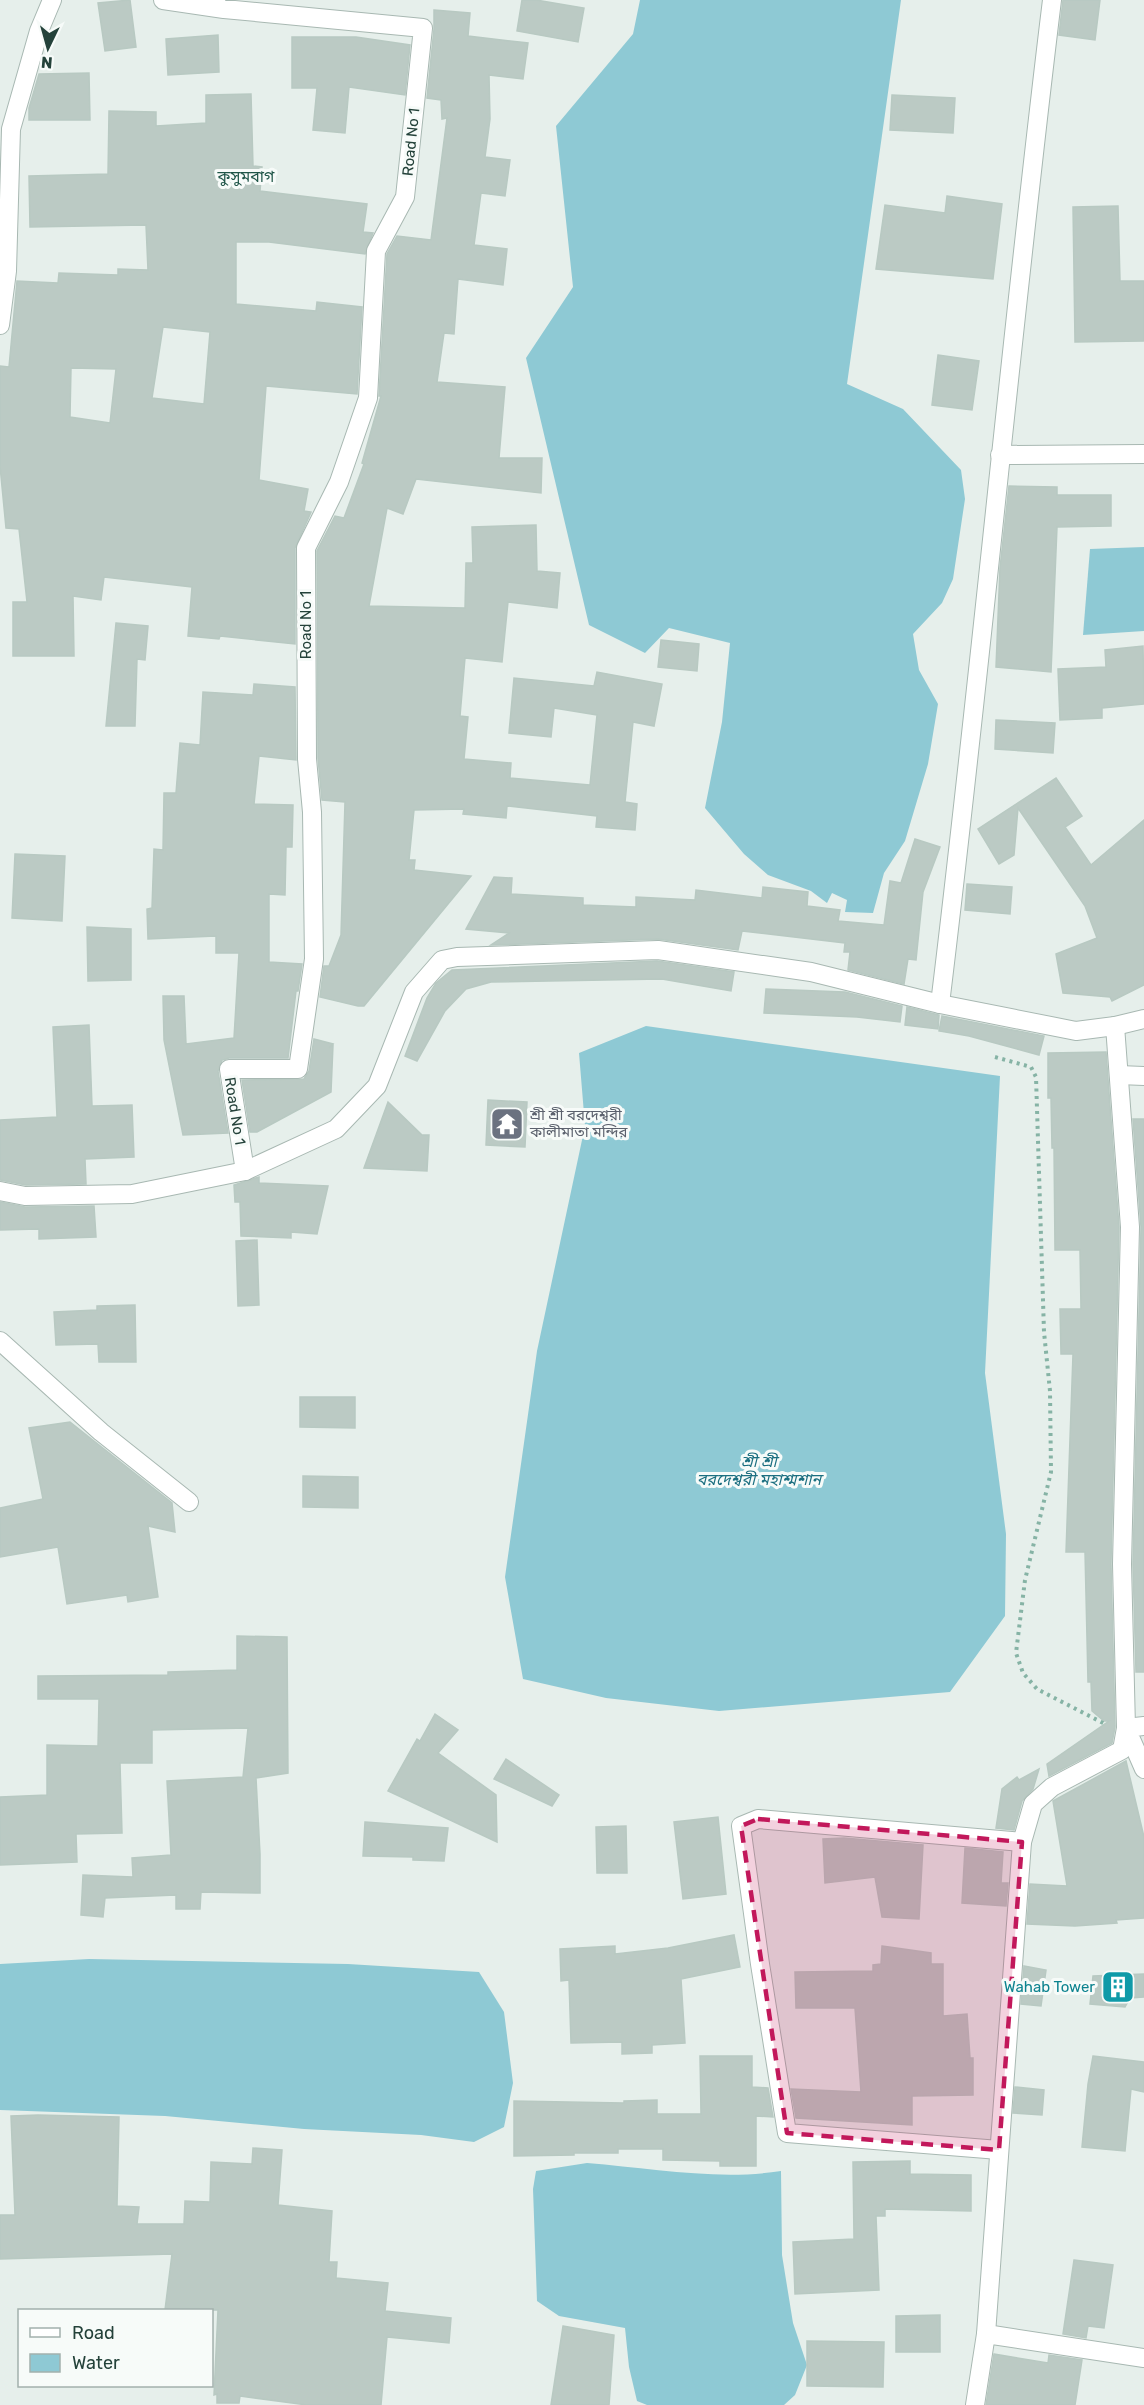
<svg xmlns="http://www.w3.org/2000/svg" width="1144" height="2405" font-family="Rubik,'Noto Sans Bengali',sans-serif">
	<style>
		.water { fill: #8ec9d4 }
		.building { fill: #bbcac4; stroke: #b8c9c2; stroke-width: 1.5; fill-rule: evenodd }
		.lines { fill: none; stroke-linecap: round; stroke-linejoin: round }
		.minor-casing { stroke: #a8b8b2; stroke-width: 20 }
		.path { stroke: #86b3a5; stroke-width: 4; stroke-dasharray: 3 4.5; stroke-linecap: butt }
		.minor { stroke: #fff; stroke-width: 18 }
		.marked { fill: #c2185b; fill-opacity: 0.2; stroke: #c2185b; stroke-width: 4.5; stroke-dasharray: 12 8; stroke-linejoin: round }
		.labels { text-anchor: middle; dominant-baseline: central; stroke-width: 6; stroke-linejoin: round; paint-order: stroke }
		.street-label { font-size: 15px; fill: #24423a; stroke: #f7fbf9 }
		.worship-label { font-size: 15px; fill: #5b616d; stroke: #f7fbf9; text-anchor: start }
		.culture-label { font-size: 15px; fill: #0d838f; stroke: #f7fbf9; text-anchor: end }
		.neighbourhood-label { font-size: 16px; fill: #1f5548; stroke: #f7fbf9 }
		.water-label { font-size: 16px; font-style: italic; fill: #1c6f80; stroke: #f7fbf9 }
	</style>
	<rect width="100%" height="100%" fill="#e6efeb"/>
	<!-- water -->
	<g class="water">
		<path d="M640,0h261l-54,384 56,25 58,61 4,29 -12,80 -11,24 -29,31 6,36 19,34 -10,60 -23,77 -21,32 -11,40 -28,-1 2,-12 -15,-7 -5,10 -16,-12 -43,-16 -24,-21 -39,-46 17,-86 8,-79 -61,-15 -24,25 -56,-28 -63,-267 47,-71 -17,-161 77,-92z"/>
		<path d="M1144,547v84l-61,4 7,-86z"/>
		<path d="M646,1026l354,50 -15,297 21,161 -1,82 -55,76 -231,19 -113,-13 -83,-19 -18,-102 32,-226 48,-225 -6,-73z"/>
		<path d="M89,1959l259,5 131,8 25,40 9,71 -9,44 -30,15 -53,-7 -117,-6 -139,-13 -165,-6v-146z"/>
		<path d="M587,2163c64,5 131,18 194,8l1,84 11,68 14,42 -12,30 -11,10h-137l-10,-4 -8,-34 -4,-39 -66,-12 -22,-15 -4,-112 3,-18z"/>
	</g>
	<!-- building -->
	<g class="building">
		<path d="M130,0l6,47 -31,4 -7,-48z"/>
		<path d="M522,0h14l48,8 -6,34 -61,-11z"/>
		<path d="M1063,0h37l-5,40 -36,-5z"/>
		<path d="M434,10l36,3 -2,23 60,7 -5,36 -34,-4 1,44 -5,38 25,3 -5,36 -24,-3 -7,52 33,4 -4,36 -45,-6 -4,55 -10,-1 -7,49 68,5 -6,71h43l-1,35 -125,-14 -13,35 -16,-6 -18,98 96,2 1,-45h7l-1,-36 64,-2 1,46 23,2 -3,35 -49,-6 -6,60 -37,-4 -5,58 8,1 -4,42 47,4 -1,15 80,7 7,-70 -43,-7 -3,29 -42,-4 5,-55 80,8 3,-14 65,12 -8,42 -21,-4 -8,80 12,2 -2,26 -39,-3 1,-11 -90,-10 -1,12 -43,-4 1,-5 -50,1 -5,50h6l-1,10 57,6 -107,130h-6l-38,-9 4,-31h5l12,-31 4,-133 -23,-2 -4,-42 -1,-207 18,-35 9,2 20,-54 -2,-1 19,-67h-2l8,-142 10,-18 34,4 16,-122 -5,1 -1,-19 -14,-2 7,-69z"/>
		<path d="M218,35l1,37 -51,3 -2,-36z"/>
		<path d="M292,37h64l54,8 -5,50 -56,-8 -4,46 -32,-3 4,-42h-25z"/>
		<path d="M89,73l1,47h-61v-12l10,-34z"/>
		<path d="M251,94l2,72 9,1 -2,24 107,13 -4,28 10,1 -8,21 -96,-12h-33v62l80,7 1,-9 45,5 -5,87 -91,-8 -7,94 49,9 -4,22 7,1 -16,36v96l-75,-8 -1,3 -31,-3 4,-49 -88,-10 -3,23 -28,-4 1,60h-61v-54h14l-8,-73 -13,-1 -6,-62v-100l9,1 8,-86 41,2 1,-10 59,2v-6l30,1 -2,-45 -116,2 -1,-51 79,-2 1,-63 47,1v14l50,-3v-28zM163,327l47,5 -6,72 -52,-6zM71,368l45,1 -6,54 -40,-6z"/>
		<path d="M892,95l63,3 -2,35 -63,-3z"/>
		<path d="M947,196l55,8 -9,75 -117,-10 9,-64 60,8z"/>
		<path d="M1118,206l2,75h24v60l-69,1 -2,-135z"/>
		<path d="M938,355l41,6 -7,49 -40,-5z"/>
		<path d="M1009,486l48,1v8h54v31l-54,1 -6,145 -55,-5 4,-99z"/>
		<path d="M116,623l32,3 -3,34 -8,-1 -2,67h-29z"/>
		<path d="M661,640l38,4 -2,27 -39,-4z"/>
		<path d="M1143,646l1,58 -42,4v10l-42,2 -2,-51 48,-2 -1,-17z"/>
		<path d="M254,684l41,3 1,73 -37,-4 -5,48 39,1 -1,42h-6l-1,48 -16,-1v68l33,2 -4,27h-2l-8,67h-59l-7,2 -4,11 10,62 -45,2 -19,-95 -1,-44h21l2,48 48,-6 5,-85h-23v-17l-68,3 -1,-30 5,-1 2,-59 9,1 1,-57h12l4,-50 20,2 3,-53 50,3z"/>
		<path d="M996,720l59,3 -2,30 -58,-4z"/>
		<path d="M1056,778l26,38 -17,11 26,38 53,-45v165l-32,16 -2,-4 -47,-4 -7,-39 41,-16 -12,-32 -67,-98 -4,47 -15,9 -21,-35z"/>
		<path d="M915,839l25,8 -17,45 -7,68 -8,-1 -4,25 -56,-14 2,-18h-6l1,-9 -103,-12 -4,19 -80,-11 -167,6 18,-12 -43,-4 28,-52 18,1 -1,16 72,4v7l53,2v-10l59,3 1,-10 66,8 1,-11 45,5 -1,14 33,4 -2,11 46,4 6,-44 11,2z"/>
		<path d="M15,854l50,2 -3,65 -50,-3z"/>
		<path d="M967,884l45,3 -2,27 -45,-4z"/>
		<path d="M87,927l44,2v51l-43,1z"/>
		<path d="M657,961l77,11 -3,19 -69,-12 -171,3 -25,7 -21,22 -28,50 -12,-5 22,-58 9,-15 16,-13z"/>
		<path d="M766,989l79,3 57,14 -2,16 -43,-5 -93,-4z"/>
		<path d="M907,1007l32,8 -1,14 -33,-4z"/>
		<path d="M942,1016l102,20 -5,19 -70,-19 -30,-5z"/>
		<path d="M89,1025l3,81 40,-1 2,52 -49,2 1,25 -60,1 -26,-5v-60l57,-3 -4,-90z"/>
		<path d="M314,1039l19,5 -4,4 4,-3 -2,47 -74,40h-7l-8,-52 62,-1 5,-8z"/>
		<path d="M1106,1052l13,175 -8,337 4,163 -3,16 -63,33 -2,-12 62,-43h-5l-12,-10 -1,-29h-3l-3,-130h-19l7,-198h-12l-1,-45h21l-1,-59h-25l-1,-102h-2l-1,-50h-3v-45z"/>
		<path d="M488,1100l39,2 -2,45 -39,-2z"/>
		<path d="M388,1102l34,33h7l-2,36 -63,-3z"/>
		<path d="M1133,1119h11v553h-8l-3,-108 8,-337z"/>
		<path d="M259,1177v6l69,3 -11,48 -26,-2v6l-50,-2 -1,-34h-5l-1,-17z"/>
		<path d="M0,1202l25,5 69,-1 2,31 -57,2v-10l-39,1z"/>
		<path d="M257,1240l2,65 -21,1 -2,-65z"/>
		<path d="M135,1305l1,57h-37l-1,-18 -42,1 -2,-33 43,-2v-4z"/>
		<path d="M300,1397h55v31l-55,-1z"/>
		<path d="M70,1422l102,81 3,29 -27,-6 10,71 -30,5 -1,-7 -60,9 -9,-57 -58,10v-49l43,-9 -14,-71z"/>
		<path d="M303,1476l55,1v31l-55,-1z"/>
		<path d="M237,1636l50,1 1,136 -32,5 4,76v39l-59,-1 -1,17h-24v-14l-71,3 -2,19 -22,-2 2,-40 50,2 -1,-19 39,-3 -4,-74 76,-4 5,-49 -96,2v33h-32l2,70 -46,1 1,28 -77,3v-68l47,-2v-50l51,1 1,-47h-61v-23l130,-1v-3l69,-2z"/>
		<path d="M435,1714l23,16 -20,23 58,42 1,47 -109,-51 29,-52 3,2z"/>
		<path d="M506,1759l53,36 -7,11 -58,-27z"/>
		<path d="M1126,1761l18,76v81l-28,2 1,3 -42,3 -48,-2 3,-40 37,2 -14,-85z"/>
		<path d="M1039,1769l-6,20 -11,12 -8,29 -18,-2 6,-39 15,-12 2,3z"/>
		<path d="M718,1817l8,77 -43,5 -9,-77z"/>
		<path d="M365,1822l83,6 -4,33 -31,-1v-3l-50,-1z"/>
		<path d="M626,1826l1,47h-30l-1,-46z"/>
		<path d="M844,1838l79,7 -4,74 -37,-2 -7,-40 -50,6 -2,-44z"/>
		<path d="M965,1848l38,4 -2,31h7l-2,23 -44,-3z"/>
		<path d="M734,1935l6,32 -59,12 4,64 -33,2v8l-30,1v-12l-51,1 -2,-63 -8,1 -1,-32 55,-3v8l53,-6z"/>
		<path d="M882,1946l49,7v11h12v52l24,-2 3,44h3v37l-61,1v29l-116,-7 -5,-29 70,3 -6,-84h-59l-1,-36 78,-1v-6l8,-1z"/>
		<path d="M1024,1966l22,4 -5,36 -20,-2z"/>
		<path d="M1144,1974v23l-14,1 -5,9 -35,-3 3,-28z"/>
		<path d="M700,2056h52v31l16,1 5,29 -17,-1v50h-36v-5l-57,-1v-11h-45v4h-44v2l-60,1v-55l110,2v-2l33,-1v14h44z"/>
		<path d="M1093,2056l51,6v30l-13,-3 -6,62 -43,-4 6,-63z"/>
		<path d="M1015,2087l29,3 -2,25 -29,-2z"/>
		<path d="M38,2115l81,2 -2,89 22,1 -2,17h47l1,-23 25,1 1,-40 41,2 1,-16 29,2 -4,55 54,6 -3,51h8l-1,16 52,5 -3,28 66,7 -2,25 -62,-6 -6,68h-74l-67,-9 -1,7h-22v-9l-3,1 4,-85h-53l7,-56 -172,5v-44h15l-4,-99z"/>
		<path d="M910,2161v13l61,1v36l-86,-2v7h-9l3,74 -84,4 -2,-52 61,-3 -1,-77z"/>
		<path d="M1074,2260l39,5 -9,63 -16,-2 -2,12 -23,-4z"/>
		<path d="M940,2315v37h-44v-36z"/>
		<path d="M563,2326l51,9 -5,70h-58z"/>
		<path d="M807,2341l77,1 -1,45 -76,-1z"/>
		<path d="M994,2354l54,9 1,-8 33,5 -7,45h-89z"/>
	</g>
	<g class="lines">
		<defs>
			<g id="minor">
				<path d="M163,0l61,9 199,19 -18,169 -29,54 -8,147 -29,84 -33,66 1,211 5,53 2,147 -16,110h-69l16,102"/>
				<path d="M0,325l7,-54 4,-142 28,-98 13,-31"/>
				<path d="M1000,455l144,-1"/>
				<path d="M940,1004c41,-334 71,-670 112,-1004"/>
				<path d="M1119,1075l25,1"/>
				<path d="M0,1191l25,5 107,-2 113,-23 91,-42 41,-43 37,-94 28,-32 15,-3 201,-7 153,22 129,32 136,27 39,-5 29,-7"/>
				<path d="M0,1341l101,91 88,70"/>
				<path d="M1144,1726l-18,2 18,41"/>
				<path d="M999,2150l-212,-17 -27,-169 -19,-138 17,-7 264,23"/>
				<path d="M986,2334l36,-492 11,-38 19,-17 70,-37 4,-22 -4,-164 8,-337 -15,-201"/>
				<path d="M975,2405l11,-71 158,24"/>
			</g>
		</defs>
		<!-- minor casing -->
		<use href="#minor" class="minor-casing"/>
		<!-- path -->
		<path class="path" d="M995,1057l36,10 5,10 8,255 6,59 1,81 -26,108 -9,73 7,20 14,16 68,35"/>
		<!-- minor -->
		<use href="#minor" class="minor"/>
	</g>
	<!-- marked area -->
	<path class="marked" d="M758,1819l264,23 -23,308 -212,-17 -46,-307z"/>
	<!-- icons -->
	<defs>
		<symbol id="temple-square" viewBox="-11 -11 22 22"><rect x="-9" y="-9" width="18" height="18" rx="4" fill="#6b7280" stroke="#f7fbf9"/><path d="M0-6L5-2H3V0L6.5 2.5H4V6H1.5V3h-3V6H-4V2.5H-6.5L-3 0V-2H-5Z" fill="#fff"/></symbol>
		<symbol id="building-square" viewBox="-11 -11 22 22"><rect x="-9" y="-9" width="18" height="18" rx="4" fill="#0f9aa8" stroke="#f7fbf9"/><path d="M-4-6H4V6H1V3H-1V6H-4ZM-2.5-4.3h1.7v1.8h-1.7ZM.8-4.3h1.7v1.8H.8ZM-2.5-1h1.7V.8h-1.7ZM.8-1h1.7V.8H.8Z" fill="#fff"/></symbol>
	</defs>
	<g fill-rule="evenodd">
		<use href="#temple-square" x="488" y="1105" width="38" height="38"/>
		<use href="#building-square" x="1099" y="1968" width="38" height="38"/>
	</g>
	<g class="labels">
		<!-- street labels -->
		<g class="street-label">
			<text transform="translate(411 142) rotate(-84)">Road No 1</text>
			<text transform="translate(306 625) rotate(-90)">Road No 1</text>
			<text transform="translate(235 1111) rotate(81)">Road No 1</text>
		</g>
		<!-- worship labels -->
		<g class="worship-label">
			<text x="530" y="1115">শ্রী শ্রী বরদেশ্বরী<tspan x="530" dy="17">কালীমাতা মন্দির</tspan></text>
		</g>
		<!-- culture labels -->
		<g class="culture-label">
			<text x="1095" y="1987">Wahab Tower</text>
		</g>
		<!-- neighbourhood labels -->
		<g class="neighbourhood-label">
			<text x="246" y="176">কুসুমবাগ</text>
		</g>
		<!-- water labels -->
		<g class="water-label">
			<text x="759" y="1461">শ্রী শ্রী<tspan x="759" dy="18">বরদেশ্বরী মহাশ্মশান</tspan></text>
		</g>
	</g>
	<!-- legend -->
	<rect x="18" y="2309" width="195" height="78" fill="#f7fbf9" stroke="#a3b1ad" stroke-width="1.5"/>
	<rect x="30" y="2328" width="30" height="9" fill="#ffffff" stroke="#a3b1ad" stroke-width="1.5"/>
	<text x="72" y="2339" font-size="18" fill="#24423a">Road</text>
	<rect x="30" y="2354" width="30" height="18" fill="#8ec9d4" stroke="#a3b1ad" stroke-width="1.5"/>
	<text x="72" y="2369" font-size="18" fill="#24423a">Water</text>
	<!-- north arrow -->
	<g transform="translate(48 48) rotate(185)" stroke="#f7fbf9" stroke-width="4.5" paint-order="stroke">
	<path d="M0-4.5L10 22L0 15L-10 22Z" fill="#24423a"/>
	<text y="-9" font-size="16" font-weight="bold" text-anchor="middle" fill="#24423a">N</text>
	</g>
</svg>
